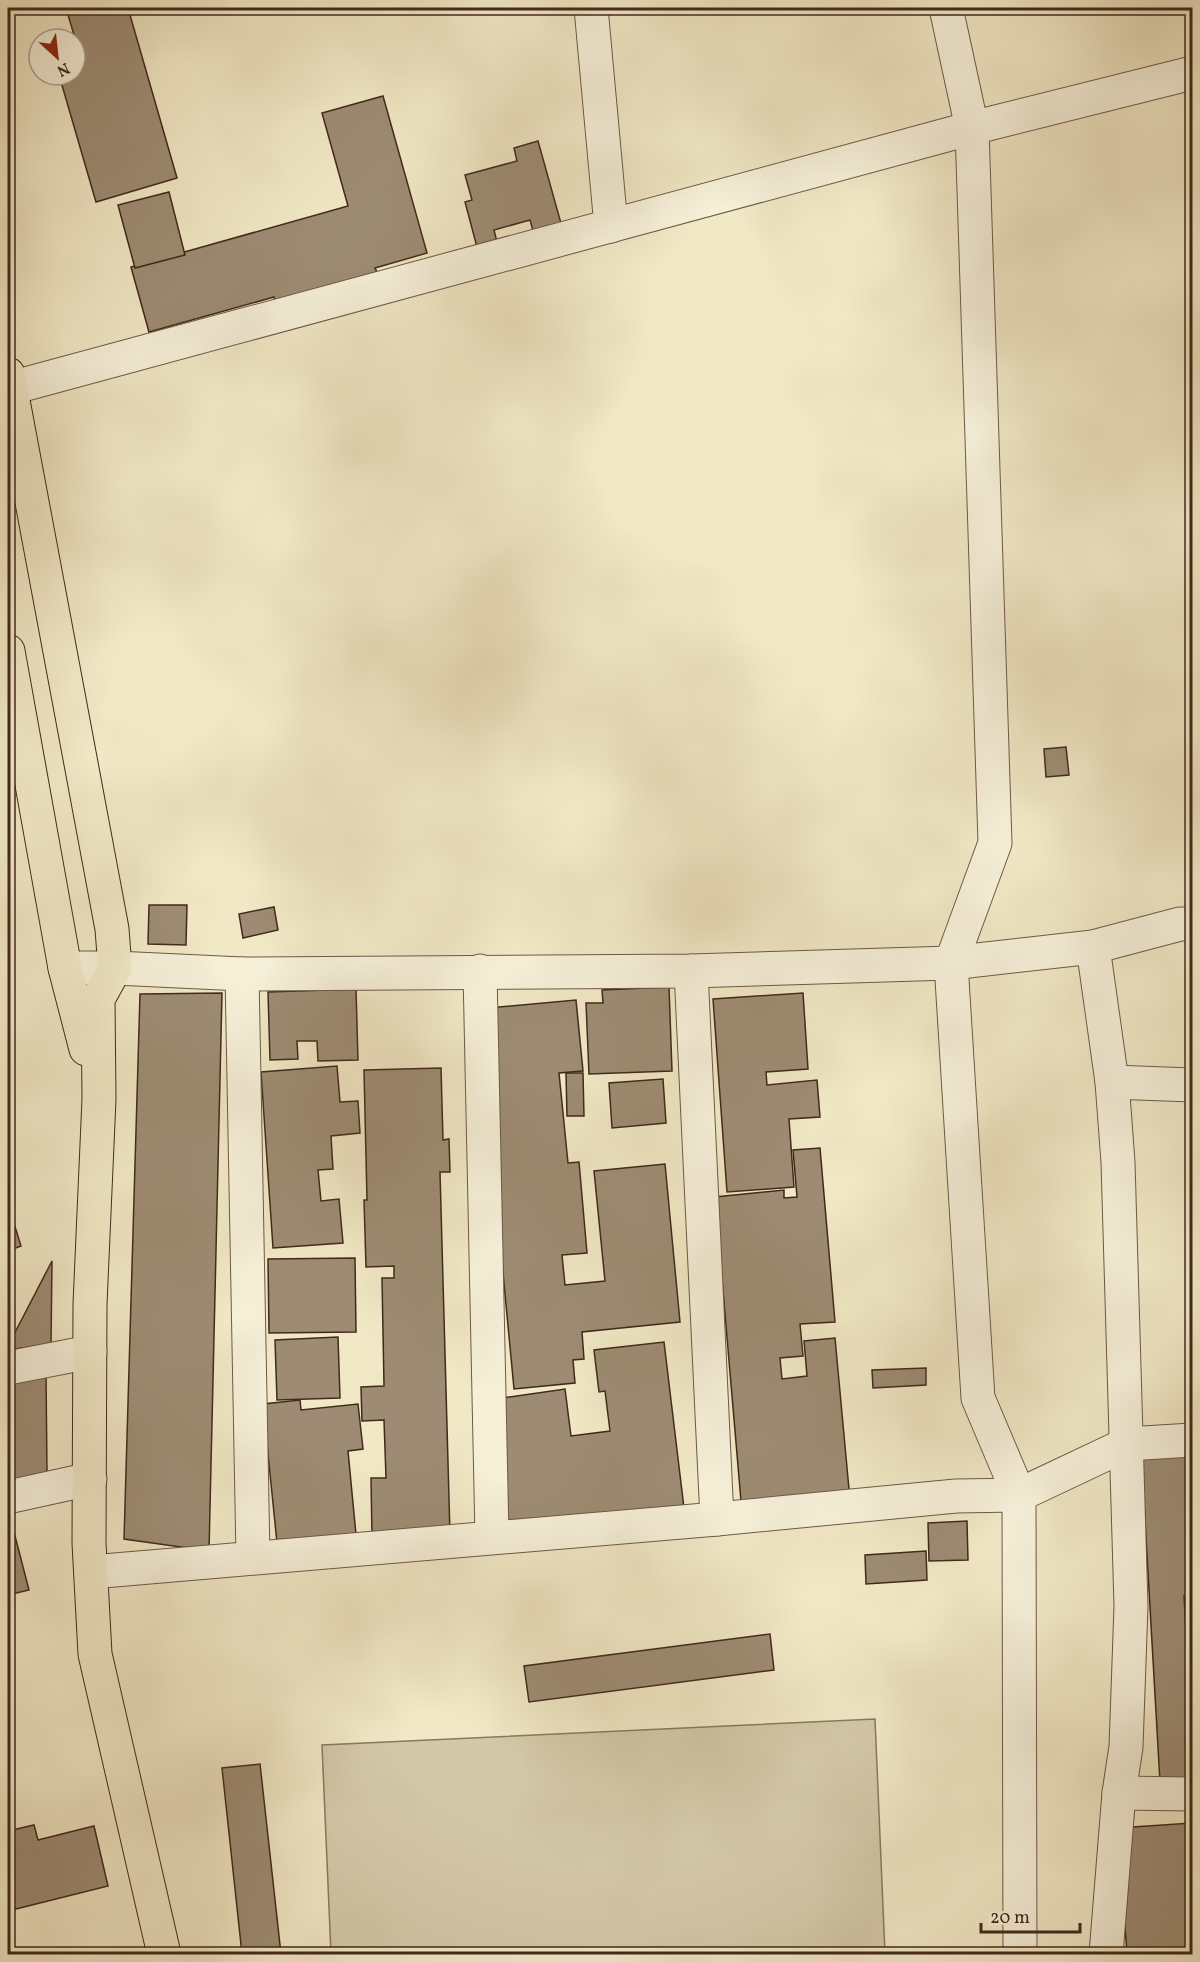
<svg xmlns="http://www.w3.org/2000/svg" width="1200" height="1962" font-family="Vollkorn,serif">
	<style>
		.green { fill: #d3c8a8; stroke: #8a7862; stroke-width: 1.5 }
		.building { fill: #9d8c73; stroke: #41291b; stroke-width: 1.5 }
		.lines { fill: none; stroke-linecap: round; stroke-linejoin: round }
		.minor-casing { stroke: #6d5946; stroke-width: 35 }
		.major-casing { stroke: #41291b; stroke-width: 35 }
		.minor { stroke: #f6f0d9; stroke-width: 33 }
		.major { stroke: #f1e8c5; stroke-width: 33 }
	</style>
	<rect width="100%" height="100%" fill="#f1e8c5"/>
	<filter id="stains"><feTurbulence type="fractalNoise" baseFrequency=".00333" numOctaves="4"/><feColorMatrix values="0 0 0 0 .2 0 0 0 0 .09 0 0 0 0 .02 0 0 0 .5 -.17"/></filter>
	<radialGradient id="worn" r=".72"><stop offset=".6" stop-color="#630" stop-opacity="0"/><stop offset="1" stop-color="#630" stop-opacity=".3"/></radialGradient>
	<!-- green -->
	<path class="green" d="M875,1719l10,235h-554l-9,-209z"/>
	<!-- building -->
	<g class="building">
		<path d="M66,8h62l49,170 -81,24 -37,-127h16v-22l4,-1z"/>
		<path d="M383,96l44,157 -52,15 2,4 -102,29 -1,-4 -125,35 -18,-65 217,-61 -26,-93z"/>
		<path d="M538,141l24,86 -28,7 -4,-14 -36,10 3,12 -20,5 -12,-45 7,-2 -7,-25 52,-14 -3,-13z"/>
		<path d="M169,192l16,63 -50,13 -17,-63z"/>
		<path d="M1066,747l3,28 -23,2 -2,-28z"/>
		<path d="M149,905h38l-1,40 -38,-1z"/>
		<path d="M274,907l4,23 -35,8 -4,-24z"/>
		<path d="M669,987l3,84 -83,3 -3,-71h17l-1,-13z"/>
		<path d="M356,989l2,71 -40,1 -1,-20h-20l1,18 -28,1 -2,-68z"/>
		<path d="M222,993l-13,558 -85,-12 16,-545z"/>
		<path d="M803,993l5,76 -42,3 1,13 50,-5 3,37 -31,2 5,68 -67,5 -14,-193z"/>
		<path d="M576,1000l7,71 -24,2 9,90 11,-1 8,91 -25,2 3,30 40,-4 -11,-110 71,-7 15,158 -98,10 2,27 -11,1 2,23 -61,6 -36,-380z"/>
		<path d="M337,1066l3,36 18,-1 2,32 -29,3 2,33 -15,1 3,31 18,-2 4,44 -70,5 -12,-176z"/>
		<path d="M441,1068l2,72 6,-1 1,33h-10l10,363 -78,2 -1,-59h15l-2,-58 -22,1 -1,-34 23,-1 -2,-108h12v-12l-28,1 -2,-67h3l-3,-130z"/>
		<path d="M566,1073h17l1,43h-17z"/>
		<path d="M663,1079l3,44 -54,5 -3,-45z"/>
		<path d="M820,1148l15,174 -35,2 3,32 -23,2 2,21 25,-3 -3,-35 31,-3 15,162 -109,1 -26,-304 69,-7v8l13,-1 -4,-47z"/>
		<path d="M8,1204l13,42 -13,5z"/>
		<path d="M355,1258l1,74 -87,1 -1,-74z"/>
		<path d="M52,1261l-1,83 -43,6v-4z"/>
		<path d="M338,1337l2,61 -63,2 -2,-60z"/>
		<path d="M664,1342l23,191 -182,3 -17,-136 77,-11 6,47 39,-5 -5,-40 -6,1 -5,-42z"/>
		<path d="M926,1368v17l-53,3 -1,-18z"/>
		<path d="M46,1372l1,101 -39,9v-102z"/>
		<path d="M300,1400l1,10 57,-6 5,45 -15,2 9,94 -79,8 -15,-149z"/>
		<path d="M1192,1446v149l-8,1 5,85h3v99l-32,2 -19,-332z"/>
		<path d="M967,1521l1,39 -39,1 -1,-38z"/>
		<path d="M14,1532l15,58 -21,5v-61z"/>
		<path d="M926,1551l1,29 -61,4 -1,-29z"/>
		<path d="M770,1634l4,36 -245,32 -5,-36z"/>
		<path d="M260,1764l21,190h-39l-20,-186z"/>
		<path d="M1192,1823v131h-65l-9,-126z"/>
		<path d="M34,1825l4,15 56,-14 14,60 -100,25v-80z"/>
	</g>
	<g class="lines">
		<defs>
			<g id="minor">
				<path d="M591,8l20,218"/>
				<path d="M946,8l26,120 23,715 -44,120 27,435 41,97 1,459"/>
				<path d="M11,388l961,-260 220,-55"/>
				<path d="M1093,947l19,135 6,80 13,444 -5,141 -7,46 -13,161"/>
				<path d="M65,968h50l127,6 449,-3 260,-8 142,-16 87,-23h12"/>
				<path d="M480,971l12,566"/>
				<path d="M691,971l26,548"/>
				<path d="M242,974l11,583"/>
				<path d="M1112,1082l80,3"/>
				<path d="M8,1368l82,-16"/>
				<path d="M8,1497l82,-18"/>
				<path d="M91,1572l626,-53 239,-23 63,-1 108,-51 65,-4"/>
				<path d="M1119,1793l73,1"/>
			</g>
			<g id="major">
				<path d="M8,374l104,555 3,39 -17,31 1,100 -9,205 -1,239 6,111 69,300"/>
				<path d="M8,651l57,317 21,81"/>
			</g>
		</defs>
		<!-- minor casing -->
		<use href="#minor" class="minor-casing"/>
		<!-- major casing -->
		<use href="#major" class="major-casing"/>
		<!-- minor -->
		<use href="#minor" class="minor"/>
		<!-- major -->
		<use href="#major" class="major"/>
	</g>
	<!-- margin -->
	<rect width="1200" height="1962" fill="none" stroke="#f1e8c5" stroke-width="30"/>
	<rect x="9" y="9" width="1182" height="1944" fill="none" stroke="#41291b" stroke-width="3"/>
	<rect x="15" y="15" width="1170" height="1932" fill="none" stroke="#41291b" stroke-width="1.5"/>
	<!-- north arrow -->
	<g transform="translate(57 57) rotate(153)"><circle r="28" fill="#f6f0d9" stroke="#aea08d" stroke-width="1.5"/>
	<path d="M0-4.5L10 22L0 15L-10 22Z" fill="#8f2418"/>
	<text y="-9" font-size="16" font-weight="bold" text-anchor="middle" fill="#41291b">N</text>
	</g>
	<!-- scale -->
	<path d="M981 1923v9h99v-9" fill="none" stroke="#41291b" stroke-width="3"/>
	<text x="990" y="1923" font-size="18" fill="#41291b" stroke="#f6f0d9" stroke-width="4.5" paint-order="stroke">20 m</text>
	<rect width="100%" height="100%" filter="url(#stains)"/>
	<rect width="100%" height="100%" fill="url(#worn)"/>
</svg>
